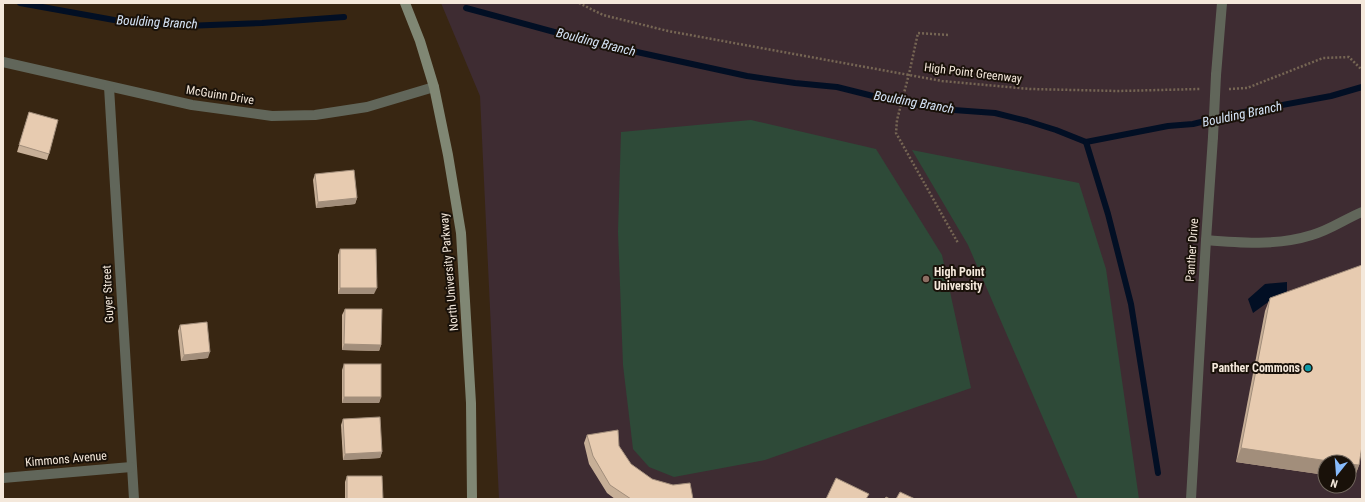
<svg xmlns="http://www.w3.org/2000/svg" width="1365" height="502" font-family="'Roboto Condensed',sans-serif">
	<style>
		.education { fill: #3e2c32; fill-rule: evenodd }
		.green { fill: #2e4a38 }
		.water { fill: #020f24 }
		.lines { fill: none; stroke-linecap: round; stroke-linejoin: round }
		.stream { stroke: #020f24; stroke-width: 6 }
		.path { stroke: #766654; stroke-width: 2.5; stroke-dasharray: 2 2; stroke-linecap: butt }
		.street { stroke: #61665a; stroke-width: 10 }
		.secondary { stroke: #808774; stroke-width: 10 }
		.street-bridge { stroke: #61665a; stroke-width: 10 }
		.wall { fill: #c7af97 }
		.shaded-wall { fill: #a28e7b }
		.building { fill: #e7cbb0; stroke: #a28e7b }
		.education-dot { fill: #8d6e63; stroke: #191109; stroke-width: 1.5 }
		.culture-dot { fill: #0f9aa8; stroke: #191109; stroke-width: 1.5 }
		.labels { text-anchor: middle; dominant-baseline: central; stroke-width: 4; stroke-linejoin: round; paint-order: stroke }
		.street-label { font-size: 12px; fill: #f4e8db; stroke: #191109 }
		.poi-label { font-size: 12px; font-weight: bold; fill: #f4e8db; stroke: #191109; text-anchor: start }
		.water-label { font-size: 13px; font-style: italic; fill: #d6e5f8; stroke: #191109 }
	</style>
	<rect width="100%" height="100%" fill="#382612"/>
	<!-- education -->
	<path class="education" d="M441,3h921v496h-863l-19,-403zM1325,462h24v24h-24z"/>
	<!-- green -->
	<g class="green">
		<path d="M751,120l125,29 66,106 29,133 -206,72 -91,17 -25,-10 -16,-18 -10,-84 -5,-133 3,-100z"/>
		<path d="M912,150l167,33 27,86 33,230h-61l-110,-254z"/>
	</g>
	<!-- water -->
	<path class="water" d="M1287,282v14l-16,4 -18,13 -5,-14 17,-15z"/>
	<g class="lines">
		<!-- stream -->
		<g class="stream">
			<path d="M20,3l94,17 71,6 77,-3 82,-6"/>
			<path d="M466,8l125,34 156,34 48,7 42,4 44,11 59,11 55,4 32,8 29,9 30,12 82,-16 25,-2 40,-10 98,-18 31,-9"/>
			<path d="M1086,142l22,72 23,90 27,169"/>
		</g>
		<!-- path -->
		<g class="path">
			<path d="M579,3l24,12 65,16 274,50 88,8 88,2 82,-2"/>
			<path d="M948,35l-30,-2 -9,41 -12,46 -1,13 62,110"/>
			<path d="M1229,89l18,-1 76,-30 26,-1 13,13"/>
		</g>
		<!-- street -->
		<g class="street">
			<path d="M3,62l189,43 80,11 43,-1 52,-8 67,-20"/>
			<path d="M1216,75l6,-72"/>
			<path d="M109,87l25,412"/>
			<path d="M1206,240c35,3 71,6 106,-5 18,-5 33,-16 50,-23"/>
			<path d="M3,478l128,-11"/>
			<path d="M1191,499l15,-259 7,-103"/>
		</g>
		<!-- secondary -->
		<path class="secondary" d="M405,3l15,38 14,46 14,68 13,78 10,170 1,96"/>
		<!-- street-bridge -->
		<path class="street-bridge" d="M1213,137l3,-62"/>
	</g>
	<!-- wall -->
	<g class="wall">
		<path d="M29,112l20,42 -2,6 -30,-8z"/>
		<path d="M315,174l42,24 -2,6 -39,4 -3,-28z"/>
		<path d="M340,249l34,45h-36v-39z"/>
		<path d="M1270,298l89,167 -5,14 -118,-17 29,-151z"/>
		<path d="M345,309l36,36 -2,6 -37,-1v-35z"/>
		<path d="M180,325l28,33 -27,3 -3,-30z"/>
		<path d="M344,364l37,33 -2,6h-37v-33z"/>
		<path d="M343,419l39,33 -2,6 -37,2 -2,-35z"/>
		<path d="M587,435l32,11 12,18 21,15 41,20h-78l-8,-6 -18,-29 -5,-21z"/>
		<path d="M347,476l36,23h-38v-17z"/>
	</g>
	<!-- shaded-wall -->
	<g class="shaded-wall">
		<path d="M357,198l-2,6 -39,4 2,-6z"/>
		<path d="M340,288h37l-3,6h-36z"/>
		<path d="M344,344l37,1 -2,6 -37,-1z"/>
		<path d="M210,352l-2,6 -27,3 3,-6z"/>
		<path d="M344,397h37l-2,6h-37z"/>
		<path d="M1241,448l94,14h-10v13l-89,-13z"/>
		<path d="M382,452l-2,6 -37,2 2,-6z"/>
		<path d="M1349,464l10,1 -5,14 -5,-1z"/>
	</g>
	<!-- building -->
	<g class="building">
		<path d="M29,112l29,8 -9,34 -30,-9z"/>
		<path d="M354,170l3,28 -39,4 -3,-28z"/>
		<path d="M340,249h36l1,39h-37z"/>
		<path d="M1362,265v181l-3,19 -10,-1v-2h-14l-94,-14 29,-150z"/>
		<path d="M345,309h37l-1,36 -37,-1z"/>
		<path d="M207,322l3,30 -26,3 -4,-30z"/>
		<rect x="344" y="364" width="37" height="33"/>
		<path d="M380,417l2,35 -37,2 -2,-35z"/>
		<path d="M618,430l1,16 12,18 21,15 21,6 17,-2 3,16h-62l-21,-14 -17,-29 -6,-21z"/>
		<path d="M347,476h35l1,23h-36z"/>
		<path d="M836,478l33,16 -3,5h-40z"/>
		<path d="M900,492l15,7h-19z"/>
		<path d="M886,497l4,2h-5z"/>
	</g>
	<!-- markers -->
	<circle class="education-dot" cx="926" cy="279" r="4"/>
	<circle class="culture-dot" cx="1308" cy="368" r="4"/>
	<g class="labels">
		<!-- street labels -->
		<g class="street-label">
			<text transform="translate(973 73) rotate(7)">High Point Greenway</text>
			<text transform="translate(220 95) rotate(9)">McGuinn Drive</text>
			<text transform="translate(1192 250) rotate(-86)">Panther Drive</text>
			<text transform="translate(449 272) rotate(-95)">North University Parkway</text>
			<text transform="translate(108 294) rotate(-93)">Guyer Street</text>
			<text transform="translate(66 459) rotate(-5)">Kimmons Avenue</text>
		</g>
		<!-- poi labels -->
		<g class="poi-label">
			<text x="934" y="272">High Point<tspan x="934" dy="14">University</tspan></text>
			<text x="1300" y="368" text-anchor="end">Panther Commons</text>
		</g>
		<!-- water labels -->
		<g class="water-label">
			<text transform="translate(157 22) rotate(3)">Boulding Branch</text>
			<text transform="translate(596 42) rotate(14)">Boulding Branch</text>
			<text transform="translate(914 102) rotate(10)">Boulding Branch</text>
			<text transform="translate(1242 114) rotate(-12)">Boulding Branch</text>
		</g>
	</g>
	<!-- border -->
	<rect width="1365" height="502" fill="none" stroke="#f4e8db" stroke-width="8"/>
	<!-- north arrow -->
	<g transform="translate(1337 474) rotate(197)"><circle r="19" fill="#191109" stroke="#71675d"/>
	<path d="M0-3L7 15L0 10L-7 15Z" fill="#88bbfc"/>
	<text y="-6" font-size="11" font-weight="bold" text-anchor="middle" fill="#f4e8db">N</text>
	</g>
</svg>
